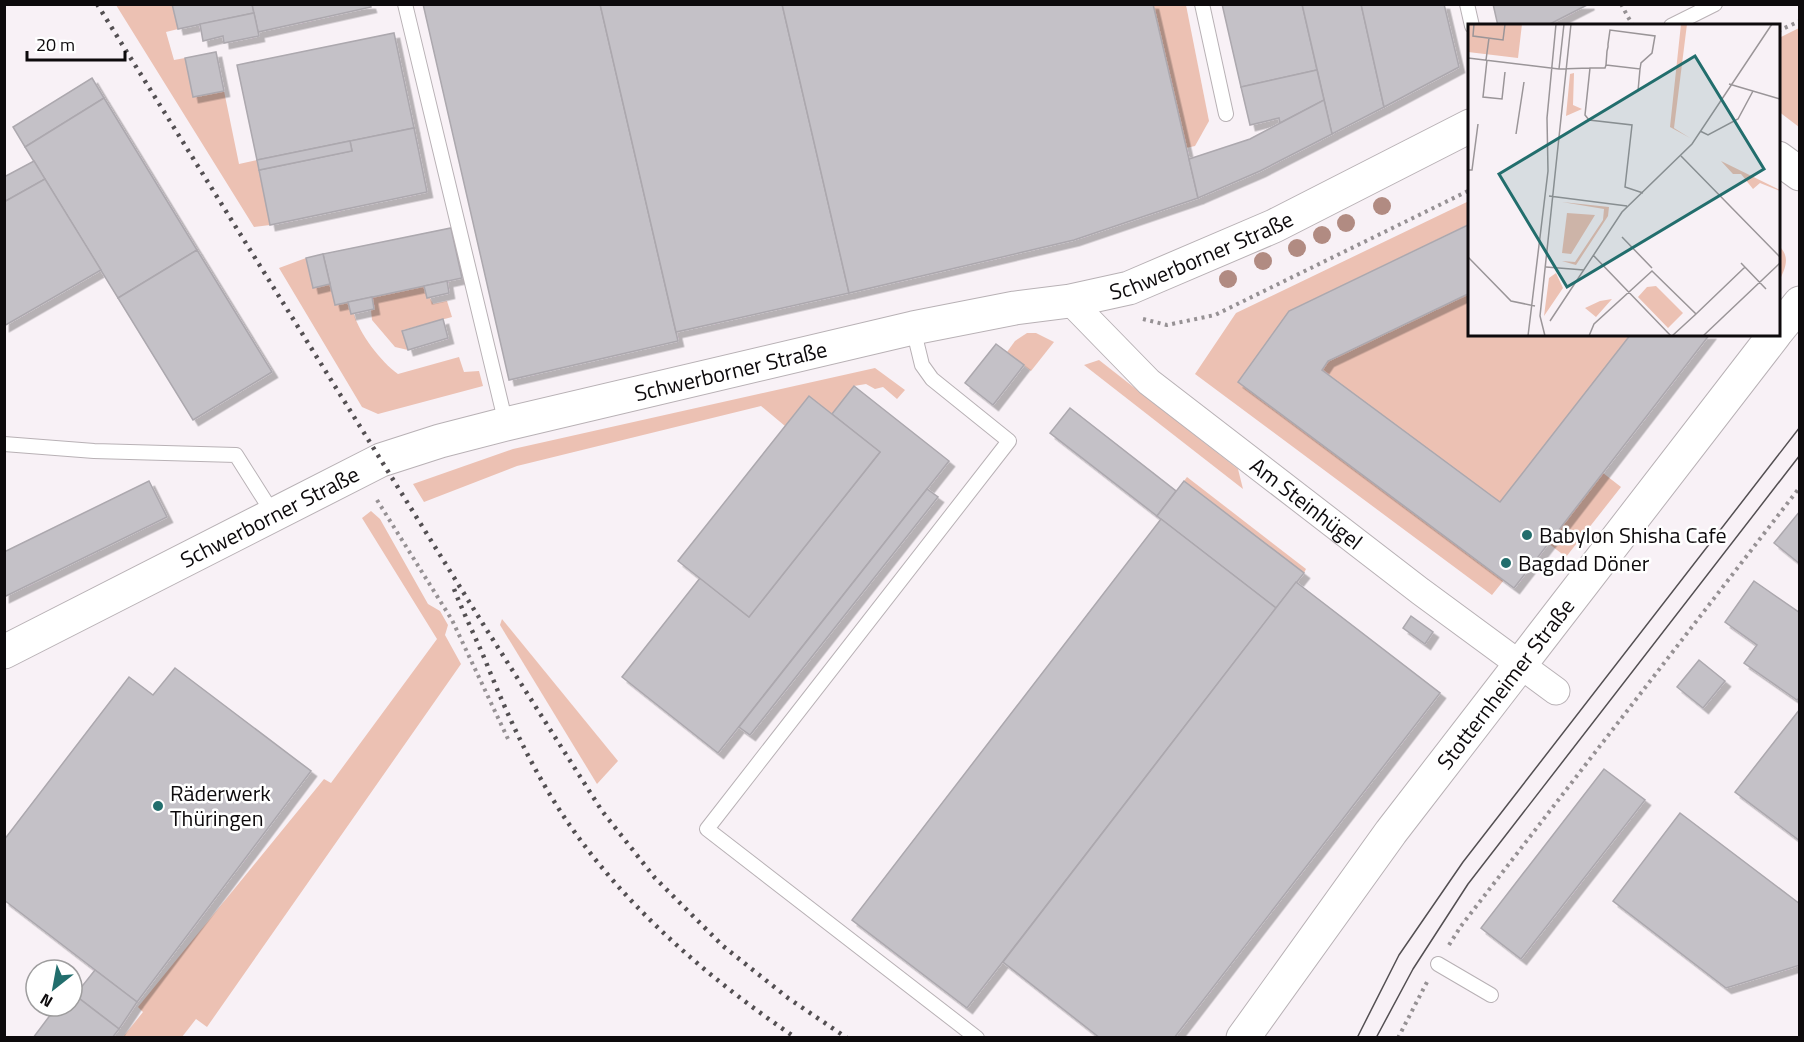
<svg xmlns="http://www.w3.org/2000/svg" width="1804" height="1042" font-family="'Titillium Web',sans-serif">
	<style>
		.green { fill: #ecc1b3 }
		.building { fill: #c4c1c7; stroke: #aca8ae; stroke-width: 1.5; filter: url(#shadow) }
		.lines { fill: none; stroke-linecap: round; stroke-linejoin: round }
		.service-casing { stroke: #b8b1b5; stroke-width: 16 }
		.minor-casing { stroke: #b8b1b5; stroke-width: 29 }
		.tertiary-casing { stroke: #b8b1b5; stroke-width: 35 }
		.secondary-casing { stroke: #b8b1b5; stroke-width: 35 }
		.path { stroke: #969194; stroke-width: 4; stroke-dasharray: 3 4.5; stroke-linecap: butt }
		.service { stroke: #fff; stroke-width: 14 }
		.minor { stroke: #fff; stroke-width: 27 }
		.tertiary { stroke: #fff; stroke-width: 33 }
		.secondary { stroke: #fff; stroke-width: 33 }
		.tram { stroke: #534f52; stroke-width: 1.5 }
		.rail { stroke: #534f52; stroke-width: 4.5; stroke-dasharray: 3 6; stroke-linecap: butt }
		.tree { fill: #b18b82 }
		.poi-dot { fill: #226e6d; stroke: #fff; stroke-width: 2 }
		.labels { text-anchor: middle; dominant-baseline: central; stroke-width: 5; stroke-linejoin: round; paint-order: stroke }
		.street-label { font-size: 22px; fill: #0d0a0c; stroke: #fff }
		.poi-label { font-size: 22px; fill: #0d0a0c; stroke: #fff; text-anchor: start }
		.inset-road { fill: none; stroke: #9a9598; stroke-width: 1.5 }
		.view { fill: #226e6d; fill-opacity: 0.15; stroke: #226e6d; stroke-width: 3 }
		.inset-edge { fill: none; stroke: #0d0a0c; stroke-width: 3 }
	</style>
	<defs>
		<filter id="shadow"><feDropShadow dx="5.5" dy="5.5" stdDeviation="0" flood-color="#0004"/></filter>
	</defs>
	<rect width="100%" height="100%" fill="#f8f1f6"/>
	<!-- green -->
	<g class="green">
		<path d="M116,5h56l6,24 -12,3 8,28 11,-2 8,39 31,-6 15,73 18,-4 13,65 -16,2z"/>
		<path d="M1153,5h33l23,116 -14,25 -9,2z"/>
		<path d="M1799,28v99l-21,-16 1,-73z"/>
		<path d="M1469,201v23l-180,87 -51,71 266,198 -12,15 -297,-221 41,-61z"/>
		<path d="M1779,246c12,11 6,23 0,35z"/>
		<path d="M306,258l7,30 17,-4 5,21 13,-3 3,12h3c5,19 27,48 44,60l61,-17 5,15 15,-1 4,15 -105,28 -16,-7 -83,-139z"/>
		<path d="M424,286l9,18 14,-3 5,16 -49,13 5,20 -13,-3 -23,-27 -1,-10 3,-1 -2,-12z"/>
		<path d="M1469,293l1,41 161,1 -131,167 -178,-132 6,-9z"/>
		<path d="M1027,333h9l18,9 -23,29 -24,-19 8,-11z"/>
		<path d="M1099,360l139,109 5,20 -159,-124z"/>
		<path d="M875,368l30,22 -8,9 -14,-12 -8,2 -9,-5 -12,2 -22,28 -23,-18 -24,30 -24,-20 -244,60 -93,36 -11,-18 100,-35z"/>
		<path d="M1603,473l18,14 -55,70 -18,-14z"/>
		<path d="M1187,477l119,92 -2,4 -120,-92z"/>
		<path d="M371,511l9,8 48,85 12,7 8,14 -3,10 16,29 -254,363 -11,-8 -14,18h-59l20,-25 -5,-5 186,-228 7,4 106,-144 -75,-121z"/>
		<path d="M502,619l116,142 -21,23 -97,-159z"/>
	</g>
	<!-- building -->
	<g class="building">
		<path d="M172,4h80l2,9 -76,16z"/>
		<path d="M252,4h118l1,3 -113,25z"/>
		<path d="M423,4h177l78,337 -169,39z"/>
		<path d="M600,4h182l67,289 -173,39z"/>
		<path d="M782,4h371l45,194 -124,42 -225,53z"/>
		<path d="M1222,4h80l15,66 -76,17z"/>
		<path d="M1302,4h59l23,103 -52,27z"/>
		<path d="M1361,4h83l15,63 -75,40z"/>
		<path d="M1493,4h96l-43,22h-48z"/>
		<path d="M254,13l5,23 -35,7 -1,-7 -20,5 -3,-17z"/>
		<path d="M394,33l20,95 -157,32 -20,-95z"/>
		<path d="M216,52l8,39 -31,6 -8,-39z"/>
		<path d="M1317,70l7,30 -44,23 -1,-5 -29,7 -9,-38z"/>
		<path d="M92,78l12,20 -79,49 -12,-20z"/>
		<path d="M104,98l93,152 -79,48 -93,-151z"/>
		<path d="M1324,100l8,34 -72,37 -62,27 -9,-39 61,-20z"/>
		<path d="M414,128l13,64 -157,33 -11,-55 93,-19 -2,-10z"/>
		<path d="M350,141l2,10 -93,19 -2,-10z"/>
		<path d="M34,161l11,18 -41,23v-25z"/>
		<path d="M45,179l56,91 -97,56v-124z"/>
		<path d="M1470,224v69l-142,68 -6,9 178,132 131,-168h79l-196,254 -276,-206 51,-71z"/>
		<path d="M451,228l11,50 -127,27 -12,-51z"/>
		<path d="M197,250l75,122 -79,48 -75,-122z"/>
		<path d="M323,254l7,30 -17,4 -7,-30z"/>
		<path d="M447,281l2,12 -22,5 -3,-12z"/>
		<path d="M372,297l2,12 -23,5 -3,-12z"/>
		<path d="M443,319l5,19 -40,12 -6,-19z"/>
		<path d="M996,344l28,21 -31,40 -28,-22z"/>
		<path d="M854,386l95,75 -231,292 -96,-76 78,-99 49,39 131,-165 -48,-38z"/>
		<path d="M809,396l71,56 -131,165 -71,-56z"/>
		<path d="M1070,408l106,83 -19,25 -107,-83z"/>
		<path d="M149,481l18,36 -163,80v-45z"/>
		<path d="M1184,481l120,92 -28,35 -119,-92z"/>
		<path d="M927,489l11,8 -188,238 -11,-8z"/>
		<path d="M1800,511v53l-26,-21z"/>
		<path d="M1161,519l115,89 -309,400 -115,-88z"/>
		<path d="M1754,581l46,32v84l-3,3 -53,-37 13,-18 -32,-23z"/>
		<path d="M1296,582l144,111 -266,345h-74l-97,-76z"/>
		<path d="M1411,616l22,16 -8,12 -22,-16z"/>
		<path d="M1699,660l26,21 -22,27 -26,-21z"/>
		<path d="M175,668l136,103 -174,231 -133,-102v-60l125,-163 24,18z"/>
		<path d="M1800,709v132l-65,-49z"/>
		<path d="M1604,769l41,31 -124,159 -40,-31z"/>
		<path d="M1680,813l120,91v61l-74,23 -113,-87z"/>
		<path d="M95,970l42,32 -18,27 -44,-34z"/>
		<path d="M72,993l47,36 -7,9h-79l24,-32h15z"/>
	</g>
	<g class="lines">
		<defs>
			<g id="service">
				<path d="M405,4l101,420"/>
				<path d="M1202,4l24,110"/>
				<path d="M1467,4l5,22"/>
				<path d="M1671,26l44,-22"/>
				<path d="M913,328l9,37 10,14 77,62 -302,388 270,209"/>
				<path d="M4,444l90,7 142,4 38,60"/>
				<path d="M1438,964l53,31"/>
			</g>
			<g id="minor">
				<path id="s1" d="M1070,301l79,81 271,209 136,100"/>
			</g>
			<g id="tertiary">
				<path d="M1778,158l22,16"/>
				<path id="s2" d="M4,652l377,-192 59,-19 66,-17 407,-96 102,-20 55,-7 59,-13 145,-62 196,-100"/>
			</g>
			<g id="secondary">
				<path d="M1778,330l22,-27"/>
				<path id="s3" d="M1243,1038l148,-206 384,-498"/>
			</g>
		</defs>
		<!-- service casing -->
		<use href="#service" class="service-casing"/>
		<!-- minor casing -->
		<use href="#minor" class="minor-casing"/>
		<!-- tertiary casing -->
		<use href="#tertiary" class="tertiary-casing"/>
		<!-- secondary casing -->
		<use href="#secondary" class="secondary-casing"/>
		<!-- path -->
		<g class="path">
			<path d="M1621,4l12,22"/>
			<path d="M1778,31l22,-10"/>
			<path d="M1143,319l24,6 48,-10 255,-125"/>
			<path d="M377,500l75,120 56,119"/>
			<path d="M1449,945l12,-19 339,-439"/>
			<path d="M1398,1038l29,-56"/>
		</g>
		<!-- service -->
		<use href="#service" class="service"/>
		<!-- minor -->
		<use href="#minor" class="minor"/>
		<!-- tertiary -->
		<use href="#tertiary" class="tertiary"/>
		<!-- secondary -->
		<use href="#secondary" class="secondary"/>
		<!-- tram -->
		<g class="tram">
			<path d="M1357,1038l42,-83 64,-93 337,-435"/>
			<path d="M1376,1038l37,-69 55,-85 332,-429"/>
		</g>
		<!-- rail -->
		<g class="rail">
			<path d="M97,4l386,620 119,187 53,67 68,68 65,52 59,40"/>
			<path d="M454,589c11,28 25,55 36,83 18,44 37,85 62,126 60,98 150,176 244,240"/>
		</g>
	</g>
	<!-- trees -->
	<g class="tree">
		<circle cx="1382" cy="206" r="9"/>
		<circle cx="1346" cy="223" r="9"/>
		<circle cx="1322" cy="235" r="9"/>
		<circle cx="1297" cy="248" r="9"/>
		<circle cx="1263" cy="261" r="9"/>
		<circle cx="1228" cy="279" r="9"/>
	</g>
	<!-- markers -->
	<g class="poi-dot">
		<circle cx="1527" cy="535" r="6"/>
		<circle cx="1506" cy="563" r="6"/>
		<circle cx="158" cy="806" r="6"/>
	</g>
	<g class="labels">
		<!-- street labels -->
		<g class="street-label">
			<text stroke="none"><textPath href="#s2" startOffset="1270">Schwerborner Straße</textPath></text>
			<text stroke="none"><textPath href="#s2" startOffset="784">Schwerborner Straße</textPath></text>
			<text stroke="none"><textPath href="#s1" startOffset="312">Am Steinhügel</textPath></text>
			<text stroke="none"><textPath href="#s2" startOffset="298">Schwerborner Straße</textPath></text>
			<text stroke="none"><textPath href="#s3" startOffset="441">Stotternheimer Straße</textPath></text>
		</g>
		<!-- poi labels -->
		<g class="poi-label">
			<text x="1539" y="535">Babylon Shisha Cafe</text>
			<text x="1518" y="563">Bagdad Döner</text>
			<text x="170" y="793">Räderwerk<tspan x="170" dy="25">Thüringen</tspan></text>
		</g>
	</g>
	<!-- overview -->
	<g transform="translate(1468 24)">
		<rect width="312" height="312" fill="#f8f1f6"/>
		<path d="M0,0h54l-4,34 -50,-6zM213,0h6l-13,104 16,10 -20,-11zM106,49l-1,32 9,4 -16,7 4,-42zM253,137l59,29v1l-20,-8 -7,6 -12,-15h-8zM94,178l47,5 -1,9 -32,49 -14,-4 13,1 28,-42 1,-11zM99,189l28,2 -24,39 -9,-1zM88,249l7,15 -19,28 5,-38zM188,262l27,27 -15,15 -30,-31 9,-10zM144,275l-16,18 -11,-9 15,-7z" fill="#ecc1b3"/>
		<path class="inset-road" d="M6,0l-1,12 30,4 2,-16M0,34l91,11 31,-1M18,36l3,-22M19,36l-4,37 19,2 3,-27M138,41l34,4 1,-6 11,-10 3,-17 -45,-6 -2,14v3l-1,4 -1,14 -1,3h-15l-5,47 4,5 43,5 -7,62 18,6M91,45l5,-45M261,60l51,15M170,67l2,-22M232,107l8,4 30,-16 15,-28M48,110l8,-52M213,132l99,101M0,146h4l6,-46M81,172l78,10M154,213l30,31M125,231l78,81M0,233l43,44 24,5M273,239l25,26M78,243l38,3M228,290l49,-47M82,297l72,-109 70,-68 80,-120M60,312l20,-165 -1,-53 9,-94M77,312l-5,-20 31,-292M121,312l5,-12 58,-53 44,43 -24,22M235,312l77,-73"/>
		<path class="view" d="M227,32l69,113 -197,118 -68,-113z"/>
		<rect width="312" height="312" class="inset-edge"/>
	</g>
	<!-- border -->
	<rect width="1804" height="1042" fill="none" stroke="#0d0a0c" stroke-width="12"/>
	<!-- north arrow -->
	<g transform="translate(54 988) rotate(211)"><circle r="28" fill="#ffffff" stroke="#9e9d9e" stroke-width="1.5"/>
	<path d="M0-4.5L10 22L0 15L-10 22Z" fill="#226e6d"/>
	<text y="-9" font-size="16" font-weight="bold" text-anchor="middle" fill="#0d0a0c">N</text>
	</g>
	<!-- scale -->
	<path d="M27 51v9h98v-9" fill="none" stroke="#0d0a0c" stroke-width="3"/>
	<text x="36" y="51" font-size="18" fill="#0d0a0c" stroke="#ffffff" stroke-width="4.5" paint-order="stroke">20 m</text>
</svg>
